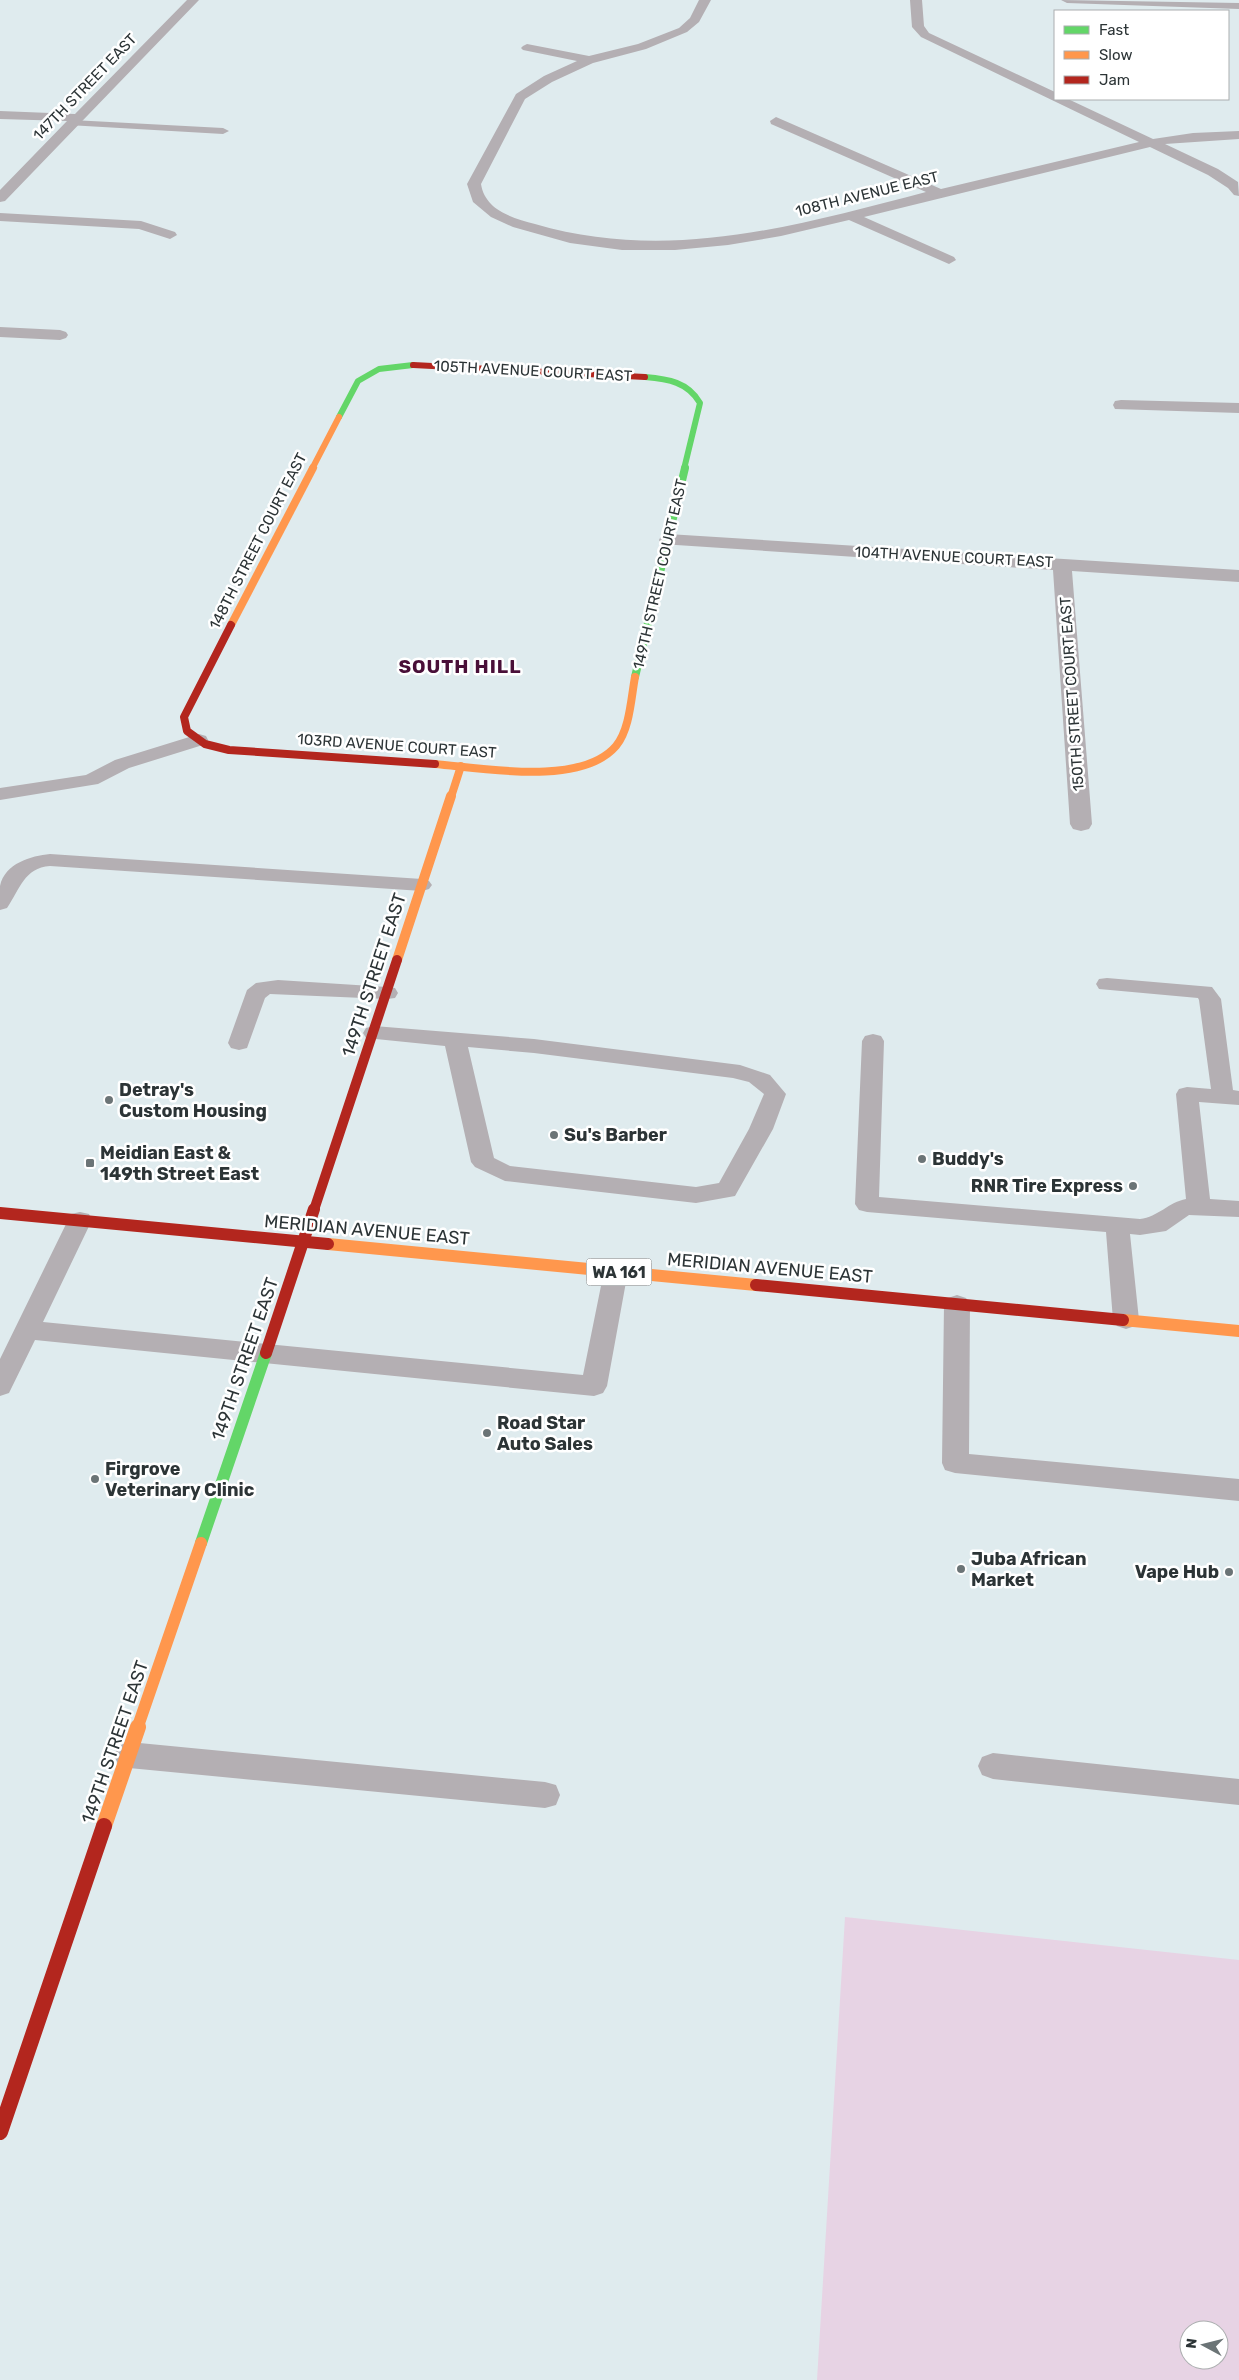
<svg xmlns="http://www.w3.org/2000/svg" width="1239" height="2380" font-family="Rubik,sans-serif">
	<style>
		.green { fill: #e7d3e4; fill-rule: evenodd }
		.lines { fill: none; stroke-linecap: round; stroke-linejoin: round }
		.lane { fill: #b4afb3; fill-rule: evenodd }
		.street { fill: #b4afb3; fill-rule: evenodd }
		.fast-far2 { stroke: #63d668; stroke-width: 6 }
		.fast-far1 { stroke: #63d668; stroke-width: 8 }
		.fast { stroke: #63d668; stroke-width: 12 }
		.slow-far4 { stroke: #ff974d; stroke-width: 6 }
		.slow-far3 { stroke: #ff974d; stroke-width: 8 }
		.slow-far2 { stroke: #ff974d; stroke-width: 10 }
		.slow-far1 { stroke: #ff974d; stroke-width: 12 }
		.slow { stroke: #ff974d; stroke-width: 16 }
		.jam-far4 { stroke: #b3261e; stroke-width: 6 }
		.jam-far3 { stroke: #b3261e; stroke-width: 8 }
		.jam-far2 { stroke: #b3261e; stroke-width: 10 }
		.jam-far1 { stroke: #b3261e; stroke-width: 12 }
		.jam { stroke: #b3261e; stroke-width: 16 }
		.poi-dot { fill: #6b7476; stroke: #fff; stroke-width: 2 }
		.labels { text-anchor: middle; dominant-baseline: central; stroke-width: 5; stroke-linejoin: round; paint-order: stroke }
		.far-street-label { font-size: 15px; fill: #2c3436; stroke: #fff }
		.shield { fill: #fff; stroke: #6b7172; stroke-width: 1 }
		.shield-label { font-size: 16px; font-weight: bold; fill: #2c3436 }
		.street-label { font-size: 18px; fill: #2c3436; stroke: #fff }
		.poi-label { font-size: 18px; font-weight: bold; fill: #2c3436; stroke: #fff; text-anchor: start }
		.far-district-label { font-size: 19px; font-weight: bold; letter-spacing: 1px; fill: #490f38; stroke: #fff }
	</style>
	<rect width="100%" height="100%" fill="#dfebee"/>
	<!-- green -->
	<path class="green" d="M845,1917l394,43v420h-422zM1189,2330h30v30h-30z"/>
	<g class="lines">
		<!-- lane -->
		<g class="lane">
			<path d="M72,120l151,8 6,3 -6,3 -155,-9 -2,-2z"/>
			<path d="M199,734l7,2 2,4 -2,4 -77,24 -31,16 -98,16v-12l86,-13 29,-15z"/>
			<path d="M50,854l372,25 7,2 3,4 -3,4 -7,2 -372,-25c-26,2 -30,23 -43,42l-7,2c0,-7 0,-17 0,-24 5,-23 31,-30 50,-32z"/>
			<path d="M1107,978l105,9 9,12 12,91 6,1v14l-40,-3 11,97 29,2v16l-50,-2 -23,16 -26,4 -10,-1 9,86 -4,6 -9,3 -9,-3 -4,-6 -7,-88 -239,-20 -8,-2 -4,-6 7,-163 3,-5 8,-2 8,2 3,5 -5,156 261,22c18,-2 29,-17 46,-20l-10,-105 3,-5 8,-2 24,2 -12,-89 -1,-2 -99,-9 -3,-5 3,-5z"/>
			<path d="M278,980l109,7 8,1 3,5 -3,5 -8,1 -117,-5 -5,4 -18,50 -8,2 -8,-2 -3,-5 19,-53 9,-7z"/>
			<path d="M374,1026l160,13 206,26 30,10 16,19 -13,35 -38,67 -39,7 -191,-22 -30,-14 -4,-5 -26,-116 -79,-8 -3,-5 3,-5zM468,1047l66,6 199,25 16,4 15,12 -15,35 -30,54 -23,4 -186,-21 -16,-8z"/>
			<path d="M80,1212l9,2 3,6 -49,102 540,53 21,-104 3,-6 9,-3 9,3 3,6 -21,115 -4,7 -9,3 -559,-56 -26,53 -9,3v-37l68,-139 3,-6z"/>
			<path d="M957,1295l9,3 4,6 -1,150 270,25v22l-284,-28 -10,-3 -3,-7 2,-159 4,-6z"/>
			<path d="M129,1742l416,40 11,3 4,10 -4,10 -11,3 -416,-40 -11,-4 -4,-9 4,-9z"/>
			<path d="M993,1753l246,26v26l-246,-26 -11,-4 -4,-9 4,-9z"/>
		</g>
		<!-- street -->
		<g class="street">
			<path d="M187,0h12l-194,201 -5,1v-12l67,-69 -67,-2v-8l75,3z"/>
			<path d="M699,0h12l-12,22 -12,10 -41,17 -53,14 -41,19 -27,17 -44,85c4,26 31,34 54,40 134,39 260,2 391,-32l-155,-68 -1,-3 6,-4 165,72 198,-47 -218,-105 -9,-10 -2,-27h12l2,26 5,7 126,59v7h13l85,40 40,-6 46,-2v8l-74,5 53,25 20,13 1,14 -5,-1 -6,-7 -20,-13 -58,-28 -286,70 90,40 2,3 -7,4 -100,-44 -68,16 -53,9 -53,5h-53l-52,-7 -57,-16 -22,-10 -18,-15 -6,-18 49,-90 28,-18 33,-15 -54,-11 -2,-2 2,-2 4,-2 62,12 49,-12 41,-16 11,-10z"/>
			<path d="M1061,0l178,3v6l-172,-6z"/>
			<path d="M0,213l141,8 34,11 2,3 -7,4 -31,-10 -139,-8z"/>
			<path d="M0,327l60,3 6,2 2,3 -2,3 -6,2 -60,-3z"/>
			<path d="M1121,400l118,3v10l-124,-4 -2,-4 2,-4z"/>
			<path d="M668,534l571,36v12l-167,-11 20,253 -3,5 -8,2 -8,-2 -3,-5 -17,-254 -392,-26 -2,-4 2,-4z"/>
		</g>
		<!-- fast-far2 -->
		<g class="fast-far2">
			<path d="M645,377c23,2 43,5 55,26l-16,66"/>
			<path d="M339,417l19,-36 21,-12 34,-4"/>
		</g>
		<!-- fast-far1 -->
		<path class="fast-far1" d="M635,677l50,-209"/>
		<!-- fast -->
		<path class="fast" d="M201,1543l65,-190"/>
		<!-- slow-far4 -->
		<path class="slow-far4" d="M312,469l27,-52"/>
		<!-- slow-far3 -->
		<g class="slow-far3">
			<path d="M231,625l82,-157"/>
			<path d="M435,764c47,4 146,23 181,-18 14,-17 15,-48 19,-69"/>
			<path d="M451,797l10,-31"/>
		</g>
		<!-- slow-far2 -->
		<path class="slow-far2" d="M397,960l54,-164"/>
		<!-- slow-far1 -->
		<g class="slow-far1">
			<path d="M328,1244l428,41"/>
			<path d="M1123,1320l116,11"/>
			<path d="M137,1729l64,-186"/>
		</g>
		<!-- slow -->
		<path class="slow" d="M104,1826l34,-99"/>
		<!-- jam-far4 -->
		<path class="jam-far4" d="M413,365l232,12"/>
		<!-- jam-far3 -->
		<path class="jam-far3" d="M231,625l-47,92 3,14 18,13 24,6 206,14"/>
		<!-- jam-far2 -->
		<path class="jam-far2" d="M314,1210l83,-250"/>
		<!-- jam-far1 -->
		<g class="jam-far1">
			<path d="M0,1213l328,31"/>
			<path d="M756,1285l367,35"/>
			<path d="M266,1353l48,-144"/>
		</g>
		<!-- jam -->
		<path class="jam" d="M0,2132l104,-306"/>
	</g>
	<!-- markers -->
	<g class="poi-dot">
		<circle cx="109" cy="1100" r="5"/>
		<circle cx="554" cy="1135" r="5"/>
		<circle cx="922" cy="1159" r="5"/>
		<rect x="85" y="1158" width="10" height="10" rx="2.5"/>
		<circle cx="1133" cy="1186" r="5"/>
		<circle cx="487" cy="1433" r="5"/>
		<circle cx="95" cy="1479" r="5"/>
		<circle cx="961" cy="1569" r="5"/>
		<circle cx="1229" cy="1572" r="5"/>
	</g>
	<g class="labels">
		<!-- far-street labels -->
		<g class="far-street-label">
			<text transform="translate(85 87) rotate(-46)">147TH STREET EAST</text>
			<text transform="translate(867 194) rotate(-14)">108TH AVENUE EAST</text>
			<text transform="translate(533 371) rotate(3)">105TH AVENUE COURT EAST</text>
			<text transform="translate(258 541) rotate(-63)">148TH STREET COURT EAST</text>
			<text transform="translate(954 557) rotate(3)">104TH AVENUE COURT EAST</text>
			<text transform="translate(660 574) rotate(-77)">149TH STREET COURT EAST</text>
			<text transform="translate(1072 694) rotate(-94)">150TH STREET COURT EAST</text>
			<text transform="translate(397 746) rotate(4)">103RD AVENUE COURT EAST</text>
		</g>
		<!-- shield labels -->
		<rect class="shield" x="586.5" y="1258.5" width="65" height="27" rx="4"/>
		<g class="shield-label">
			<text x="619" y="1272">WA 161</text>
		</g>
		<!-- street labels -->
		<g class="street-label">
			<text transform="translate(374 975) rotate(-72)">149TH STREET EAST</text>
			<text transform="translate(367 1230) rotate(5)">MERIDIAN AVENUE EAST</text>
			<text transform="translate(770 1268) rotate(5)">MERIDIAN AVENUE EAST</text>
			<text transform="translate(245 1359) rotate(-71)">149TH STREET EAST</text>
			<text transform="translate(115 1742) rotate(-71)">149TH STREET EAST</text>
		</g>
		<!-- poi labels -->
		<g class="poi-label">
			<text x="119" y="1090">Detray's<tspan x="119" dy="21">Custom Housing</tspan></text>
			<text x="564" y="1135">Su's Barber</text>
			<text x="100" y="1153">Meidian East &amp;<tspan x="100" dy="21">149th Street East</tspan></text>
			<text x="932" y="1159">Buddy's</text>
			<text x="1123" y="1186" text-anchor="end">RNR Tire Express</text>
			<text x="497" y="1423">Road Star<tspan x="497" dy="21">Auto Sales</tspan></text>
			<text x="105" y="1469">Firgrove<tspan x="105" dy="21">Veterinary Clinic</tspan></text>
			<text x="971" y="1559">Juba African<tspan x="971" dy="21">Market</tspan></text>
			<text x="1219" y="1572" text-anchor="end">Vape Hub</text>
		</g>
		<!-- far-district labels -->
		<g class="far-district-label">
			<text x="460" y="666">SOUTH HILL</text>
		</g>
	</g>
	<!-- legend -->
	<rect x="1054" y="10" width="175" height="90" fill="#ffffff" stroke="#abaeaf"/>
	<rect x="1064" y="26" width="25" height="8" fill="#63d668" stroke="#abaeaf"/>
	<text x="1099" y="35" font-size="15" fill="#2c3436">Fast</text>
	<rect x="1064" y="51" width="25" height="8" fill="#ff974d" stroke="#abaeaf"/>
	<text x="1099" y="60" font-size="15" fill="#2c3436">Slow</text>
	<rect x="1064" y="76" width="25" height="8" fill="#b3261e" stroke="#abaeaf"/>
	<text x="1099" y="85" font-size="15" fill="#2c3436">Jam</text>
	<!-- north arrow -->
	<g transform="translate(1204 2345) rotate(277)"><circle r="24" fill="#ffffff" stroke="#abaeaf"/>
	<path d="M0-4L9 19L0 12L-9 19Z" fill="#6b7476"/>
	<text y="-8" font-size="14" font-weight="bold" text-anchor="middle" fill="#2c3436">N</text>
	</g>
</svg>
